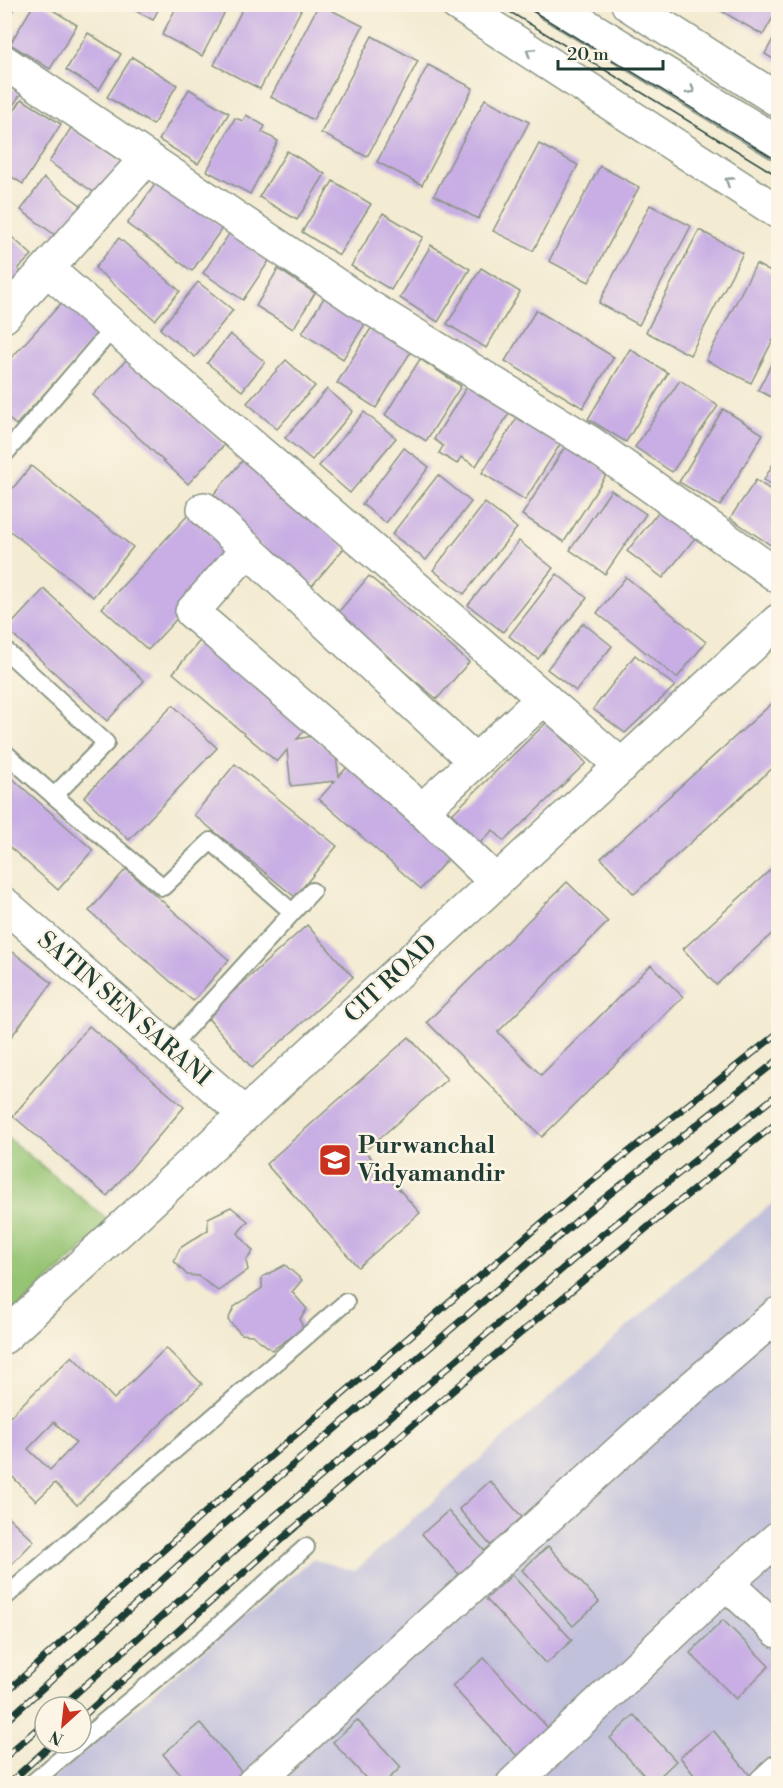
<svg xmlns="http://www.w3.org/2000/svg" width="783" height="1788" font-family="'Libre Bodoni',serif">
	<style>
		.industrial { fill: #c2c1dc }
		.green { fill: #95c473; stroke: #5a8054; stroke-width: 1.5 }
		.building { fill: #c8aee4; fill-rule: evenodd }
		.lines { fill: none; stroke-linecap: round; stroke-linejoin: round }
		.service-casing { stroke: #899483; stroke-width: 20 }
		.minor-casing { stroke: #899483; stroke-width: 36 }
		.tertiary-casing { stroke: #899483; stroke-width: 36 }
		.secondary-casing { stroke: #899483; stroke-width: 36 }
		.service { stroke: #fff; stroke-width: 16 }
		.minor { stroke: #fff; stroke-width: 33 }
		.tertiary { stroke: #fff; stroke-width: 33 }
		.secondary { stroke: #fff; stroke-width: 33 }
		.tram { stroke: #1f3d34; stroke-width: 1.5 }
		.rail-casing { stroke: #1f3d34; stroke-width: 7 }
		.rail { stroke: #fcf5e5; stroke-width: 4.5; stroke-dasharray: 14; stroke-linecap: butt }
		.oneway { stroke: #8f9e9a }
		.labels { text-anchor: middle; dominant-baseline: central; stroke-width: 5; stroke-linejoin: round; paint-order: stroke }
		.street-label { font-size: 24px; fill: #1f3d34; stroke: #fcf5e5 }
		.poi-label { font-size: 24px; font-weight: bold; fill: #1f3d34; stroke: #fcf5e5; text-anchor: start }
	</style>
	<rect width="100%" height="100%" fill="#fcf5e5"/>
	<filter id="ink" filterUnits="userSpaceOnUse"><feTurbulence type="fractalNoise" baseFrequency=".0167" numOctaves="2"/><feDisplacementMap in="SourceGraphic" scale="12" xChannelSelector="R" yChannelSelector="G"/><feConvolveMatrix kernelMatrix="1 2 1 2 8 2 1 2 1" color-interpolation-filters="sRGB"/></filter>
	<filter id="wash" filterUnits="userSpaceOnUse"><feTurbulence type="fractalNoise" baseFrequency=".008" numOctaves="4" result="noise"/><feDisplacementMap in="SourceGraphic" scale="24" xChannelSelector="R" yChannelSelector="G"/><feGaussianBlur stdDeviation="1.35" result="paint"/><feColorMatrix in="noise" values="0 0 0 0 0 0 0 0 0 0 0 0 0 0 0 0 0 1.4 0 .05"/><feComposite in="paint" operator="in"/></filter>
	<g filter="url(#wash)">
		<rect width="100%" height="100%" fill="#f3ebd2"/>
		<!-- industrial -->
		<g class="industrial">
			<path d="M778,1199v329l-276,255 -456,1 266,-225 43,12 356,-319z"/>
			<path d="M778,1545v83l-41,-44z"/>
			<path d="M728,1595l50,54v134l-250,1z"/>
		</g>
		<!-- green -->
		<path class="green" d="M5,1136l106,86 -106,99z"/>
		<g id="blocks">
			<!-- building -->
			<g class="building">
				<path d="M4,4h13l-13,21z"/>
				<path d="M34,4h9l34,21 -27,44 -40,-25z"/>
				<path d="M123,4h38l-8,16z"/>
				<path d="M178,4h51l-27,52 -40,-21z"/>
				<path d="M245,4h59l-44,85 -46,-24z"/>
				<path d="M319,4l44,22 -50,94 -42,-23z"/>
				<path d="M709,4h69v4l-15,27z"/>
				<path d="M778,30v32l-13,-8z"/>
				<path d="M88,33l33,21 -22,36 -33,-20z"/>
				<path d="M372,36l46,25 -51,96 -46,-24z"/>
				<path d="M132,57l45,28 -24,40 -46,-28z"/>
				<path d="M428,65l45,23 -51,97 -45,-23z"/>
				<path d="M4,83l17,11 -17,24z"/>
				<path d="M189,89l40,24 -31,51 -39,-24z"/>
				<path d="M22,99l39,25 -38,60 -19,-12v-46z"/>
				<path d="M485,99l44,23 -51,97 -44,-24z"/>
				<path d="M246,115l19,11 -3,6 16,9 -28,53 -43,-23 28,-53 8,3z"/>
				<path d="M71,128l55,37 -22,34 -55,-37z"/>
				<path d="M539,144l39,21 -45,86 -40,-20z"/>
				<path d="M287,151l38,23 -28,46 -38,-23z"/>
				<path d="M600,166l39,21 -50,95 -40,-21z"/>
				<path d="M44,178l42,31 -23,32 -42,-31z"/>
				<path d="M158,180l65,47 -31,44 -65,-47z"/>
				<path d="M333,181l38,23 -32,51 -37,-23z"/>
				<path d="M650,205l41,21 -52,99 -40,-22z"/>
				<path d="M383,213l40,24 -32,53 -40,-24z"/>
				<path d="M4,230l28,25 -14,14 9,9 -23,14z"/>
				<path d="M699,230l44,23 -53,102 -44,-23z"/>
				<path d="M231,231l40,27 -28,42 -40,-27z"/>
				<path d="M119,238l61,53 -25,29 -60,-52z"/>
				<path d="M431,245l39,24 -32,53 -38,-24z"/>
				<path d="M756,264l22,12v54l-27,53 -45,-23z"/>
				<path d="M481,268l39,24 -34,56 -39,-24z"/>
				<path d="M278,269l37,24 -22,36 -37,-23z"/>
				<path d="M198,282l35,28 -38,47 -35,-28z"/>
				<path d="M325,296l42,25 -24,38 -41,-26z"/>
				<path d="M65,299l36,32 -85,94 -12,-10v-49z"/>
				<path d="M536,310l78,47 -31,51 -78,-47z"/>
				<path d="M373,325l39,25 -36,58 -39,-25z"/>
				<path d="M230,334l35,28 -23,29 -35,-28z"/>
				<path d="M630,349l38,24 -42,69 -38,-23z"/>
				<path d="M778,351v50l-20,-11z"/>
				<path d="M129,357l95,88 -36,39 -95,-89z"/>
				<path d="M420,359l41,27 -35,55 -41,-26z"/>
				<path d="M286,360l29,26 -38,43 -30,-26z"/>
				<path d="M680,380l38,26 -46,66 -37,-25z"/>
				<path d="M468,385l42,27 -34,54 -15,-9 -4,7 -18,-11 4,-7 -9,-7z"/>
				<path d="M327,389l26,22 -41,49 -27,-22z"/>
				<path d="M723,409l40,25 -43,72 -41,-24z"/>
				<path d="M364,412l32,26 -46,55 -31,-27z"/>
				<path d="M518,416l43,27 -36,57 -43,-27z"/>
				<path d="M566,445l42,27 -44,70 -42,-27z"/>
				<path d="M404,448l25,19 -43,56 -24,-19z"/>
				<path d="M778,455v33l-14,-8z"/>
				<path d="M243,460l102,87 -35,41 -102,-87z"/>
				<path d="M31,466l102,81 -40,50 -89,-71v-27z"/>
				<path d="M438,475l33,27 -45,58 -34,-26z"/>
				<path d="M756,480l22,15v55l-48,-32z"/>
				<path d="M611,490l35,24 -41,60 -35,-24z"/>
				<path d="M485,503l32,25 -53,66 -31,-24z"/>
				<path d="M659,511l36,27 -32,40 -36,-27z"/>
				<path d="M189,514l46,42 -87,94 -46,-42z"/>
				<path d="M519,541l34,27 -50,64 -35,-27z"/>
				<path d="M557,574l30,24 -49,61 -29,-23z"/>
				<path d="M369,576l100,86 -32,37 -101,-84z"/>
				<path d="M626,577l80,65 -29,36 -80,-65z"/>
				<path d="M44,589l100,92 -37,40 -100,-92z"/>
				<path d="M583,623l29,23 -36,45 -29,-22z"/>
				<path d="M208,631l105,90 -16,18 16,-3 23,21 3,19 11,-12 102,90 -31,35 -102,-90 16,-18 -44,5 -4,-36 -10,12 -104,-89z"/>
				<path d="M635,655l40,31 -50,47 -32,-24z"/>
				<path d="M778,698v65l-144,131 -33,-36z"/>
				<path d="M173,705l44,43 -88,92 -45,-43z"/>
				<path d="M547,722l39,41 -82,78 -11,-11 -13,13 -28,-29z"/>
				<path d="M235,764l102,82 -42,51 -101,-82z"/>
				<path d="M4,771l89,79 -35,40 -54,-48z"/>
				<path d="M778,863v65l-62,57 -33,-36z"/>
				<path d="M126,869l103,91 -36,41 -104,-90z"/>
				<path d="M567,882l41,40 -110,110 43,43 110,-110 32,32 -141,140 -115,-115z"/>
				<path d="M307,925l46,52 -101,91 -46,-52z"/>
				<path d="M13,952l39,31 -44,58 -4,-3v-75z"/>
				<path d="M89,1026l95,81 -77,89 -94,-80z"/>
				<path d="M409,1037l38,42 -82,72 55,62 -62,54 -92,-103z"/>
				<path d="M231,1207l17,14 -10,12 15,18 -7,10 2,9 -30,21 -20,-15 -11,-1 -13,-14 6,-13 28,-18v-12z"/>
				<path d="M285,1265l17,15 -10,12 15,17 -7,10 3,10 -31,21 -20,-15 -11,-1 -13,-14 6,-13 28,-19v-11z"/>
				<path d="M166,1348l36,36 -125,121 -22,-22 -19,18 -32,-33v-46l68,-66 42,43zM54,1422l22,21 -26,27 -22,-21z"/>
				<path d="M490,1481l40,45 -32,28 -39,-45z"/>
				<path d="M448,1511l45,49 -26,23 -45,-49z"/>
				<path d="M4,1513l30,28 -30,31z"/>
				<path d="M548,1546l51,56 -26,24 -51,-56z"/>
				<path d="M512,1575l60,65 -26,24 -60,-65z"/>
				<path d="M723,1620l46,46 -33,33 -46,-46z"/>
				<path d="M484,1658l66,72 -31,28 -67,-72z"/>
				<path d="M634,1715l42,46 -24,23 -42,-46z"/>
				<path d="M357,1720l44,47 -18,17h-12l-38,-42z"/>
				<path d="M200,1723l49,58 -3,3h-58l-25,-30z"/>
				<path d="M713,1730l44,54h-56l-21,-27z"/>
			</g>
		</g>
	</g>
	<g filter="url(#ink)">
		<use href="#blocks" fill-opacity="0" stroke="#899483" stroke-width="1.5"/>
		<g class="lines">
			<defs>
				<g id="service">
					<path d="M4,455l110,-128"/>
					<path d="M4,649l102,94 -52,53 -50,-44"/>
					<path d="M54,796l109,91 48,-46 80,70"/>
					<path d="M169,1048l143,-157"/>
					<path d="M4,1598l342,-296"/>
					<path d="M81,1741l126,-105 99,-89"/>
					<path d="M31,1784l48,-41"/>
				</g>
				<g id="minor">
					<path d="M628,4l150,96"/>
					<path d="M4,62l357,240 228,140 189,134"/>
					<path d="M47,269l575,497"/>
					<path d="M4,316l143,-158"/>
					<path d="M204,509l271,252"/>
					<path d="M248,549l-56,63 230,198 122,-112"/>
					<path d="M422,810l74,72"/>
					<path d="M4,904l241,210"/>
					<path d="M726,1583l52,48"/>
					<path d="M253,1784l405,-367 120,-103"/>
					<path d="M513,1784l213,-201 52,-45"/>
					<path d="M765,1784l13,-12"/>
				</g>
				<path id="tertiary" d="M4,1337l774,-716"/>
				<g id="secondary">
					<path d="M457,4l321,208"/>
					<path d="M551,4l227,139"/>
				</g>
			</defs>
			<!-- service casing -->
			<use href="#service" class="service-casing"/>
			<!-- minor casing -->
			<use href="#minor" class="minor-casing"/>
			<!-- tertiary casing -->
			<use href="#tertiary" class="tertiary-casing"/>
			<!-- secondary casing -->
			<use href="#secondary" class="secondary-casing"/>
			<!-- service -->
			<use href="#service" class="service"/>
			<!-- minor -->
			<use href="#minor" class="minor"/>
			<!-- tertiary -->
			<use href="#tertiary" class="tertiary"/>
			<!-- secondary -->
			<use href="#secondary" class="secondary"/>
			<!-- tram -->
			<g class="tram">
				<path d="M497,4l281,172"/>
				<path d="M521,4l257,157"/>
			</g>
			<defs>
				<g id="rail">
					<path d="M4,1694l205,-185 363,-312 206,-164"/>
					<path d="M61,1707l179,-161 363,-312 175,-140"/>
					<path d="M81,1718c227,-205 458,-406 697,-596"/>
					<path d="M4,1723l219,-198 363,-312 192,-153"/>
					<path d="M4,1758l41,-36"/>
					<path d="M8,1784l45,-41"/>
				</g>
			</defs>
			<!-- rail casing -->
			<use href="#rail" class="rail-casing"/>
			<!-- rail -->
			<use href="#rail" class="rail"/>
		</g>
		<!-- one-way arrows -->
		<defs><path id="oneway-chevron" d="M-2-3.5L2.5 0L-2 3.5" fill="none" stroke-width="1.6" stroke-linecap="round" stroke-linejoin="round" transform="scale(1.5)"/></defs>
		<g class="oneway">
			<use href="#oneway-chevron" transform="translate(530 52) rotate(-147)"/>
			<use href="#oneway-chevron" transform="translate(691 90) rotate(31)"/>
			<use href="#oneway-chevron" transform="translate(729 181) rotate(-147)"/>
		</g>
	</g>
	<!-- icons -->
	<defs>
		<symbol id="school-square" viewBox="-11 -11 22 22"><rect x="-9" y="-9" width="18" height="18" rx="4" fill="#c8321e" stroke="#fcf5e5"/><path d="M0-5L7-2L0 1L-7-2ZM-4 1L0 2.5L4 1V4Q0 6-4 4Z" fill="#fff"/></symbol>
	</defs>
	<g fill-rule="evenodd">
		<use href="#school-square" x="316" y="1141" width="38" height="38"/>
	</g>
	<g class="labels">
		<!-- street labels -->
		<g class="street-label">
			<text transform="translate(391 979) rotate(-43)">CIT ROAD</text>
			<text transform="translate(124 1009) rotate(41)">SATIN SEN SARANI</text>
		</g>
		<!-- poi labels -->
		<g class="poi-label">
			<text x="358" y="1146">Purwanchal<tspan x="358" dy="28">Vidyamandir</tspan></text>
		</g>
	</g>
	<!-- margin -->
	<rect width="783" height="1788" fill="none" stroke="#fcf5e5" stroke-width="24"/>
	<!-- north arrow -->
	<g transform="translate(63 1725) rotate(207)"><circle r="28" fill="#fcf5e5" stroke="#a4ab9e" stroke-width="1.5"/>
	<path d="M0-4.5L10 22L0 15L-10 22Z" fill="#c8321e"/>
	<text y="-9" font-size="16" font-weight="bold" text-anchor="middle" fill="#1f3d34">N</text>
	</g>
	<!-- scale -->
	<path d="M558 60v9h105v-9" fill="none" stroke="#1f3d34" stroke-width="3"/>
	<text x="567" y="60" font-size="18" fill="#1f3d34" stroke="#fcf5e5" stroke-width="4.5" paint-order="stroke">20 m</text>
</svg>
